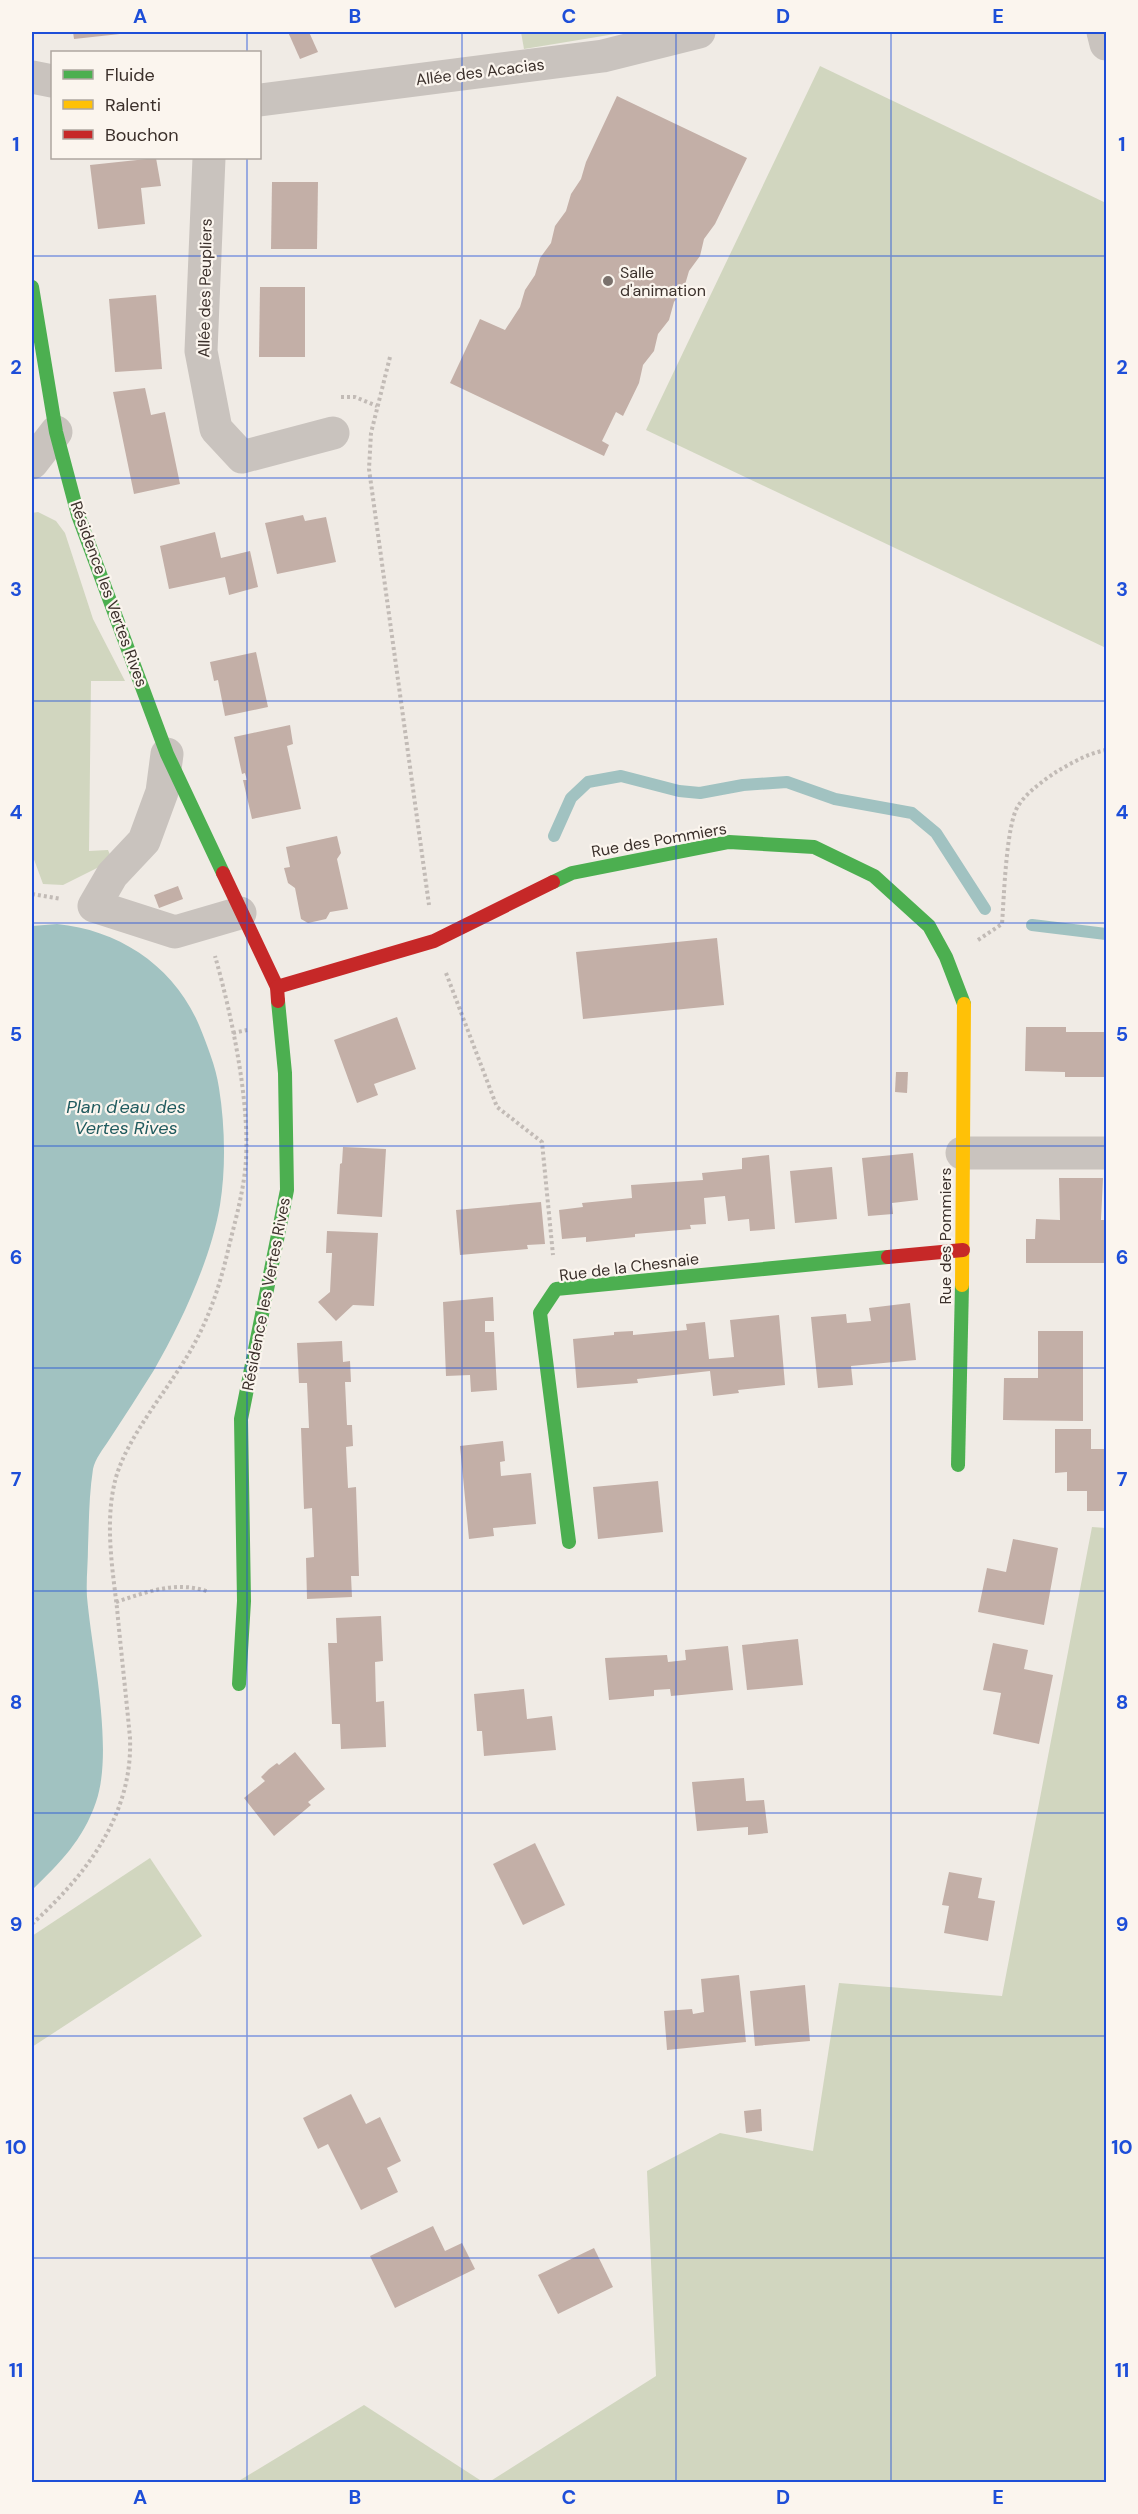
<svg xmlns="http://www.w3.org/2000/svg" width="1138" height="2514" font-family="'DM Sans',sans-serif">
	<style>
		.green { fill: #d1d6bf }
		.water { fill: #a1c2c1 }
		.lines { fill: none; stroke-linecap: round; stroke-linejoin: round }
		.stream { stroke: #a1c2c1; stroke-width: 12 }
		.building { fill: #c3afa7 }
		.path { stroke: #c2bbb6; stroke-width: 4; stroke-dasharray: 3 3; stroke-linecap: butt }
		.street { stroke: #c9c3be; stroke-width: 33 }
		.fast { stroke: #4caf50; stroke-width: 14 }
		.slow { stroke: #ffc107; stroke-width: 14 }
		.jam { stroke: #c62828; stroke-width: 14 }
		.grid { fill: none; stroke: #1d4ed8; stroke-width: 1.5; stroke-opacity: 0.55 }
		.poi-dot { fill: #7a716c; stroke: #fbf5ee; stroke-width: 2 }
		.labels { text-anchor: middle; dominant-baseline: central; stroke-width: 4.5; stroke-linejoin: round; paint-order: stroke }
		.street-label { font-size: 16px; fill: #3b302b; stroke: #fbf5ee }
		.poi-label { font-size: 16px; fill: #3b302b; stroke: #fbf5ee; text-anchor: start }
		.water-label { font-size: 18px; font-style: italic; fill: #1f5a5e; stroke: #fbf5ee }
		.neatline { fill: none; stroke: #1d4ed8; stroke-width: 2 }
		.grid-label { font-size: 20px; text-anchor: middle; font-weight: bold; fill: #1d4ed8 }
	</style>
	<rect width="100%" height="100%" fill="#f0ebe5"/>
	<!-- green -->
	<g class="green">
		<path d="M521,32h106l-103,17z"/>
		<path d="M820,66l286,137v445l-460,-218z"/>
		<path d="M38,512l18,9 9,12 28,86 32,62h-34l-2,170 19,-1 3,7 -12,10 -36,18 -20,-1 -11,-30v-341z"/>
		<path d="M1092,1527l14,1v954h-617l167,-106 -9,-205 73,-38 93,18 26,-168 163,13z"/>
		<path d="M150,1858l52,78 -170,111v-111z"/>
		<path d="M364,2405l119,77h-246z"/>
	</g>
	<!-- water -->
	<path class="water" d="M57,924c62,6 117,42 142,101 8,20 17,42 20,63 6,37 7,80 1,117 -9,54 -39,118 -66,165 -15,24 -30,47 -45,70 -6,9 -14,19 -16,29 -4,26 -4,52 -5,78 0,16 -2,34 -1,50 5,56 27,153 9,205 -13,38 -36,61 -64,88v-964z"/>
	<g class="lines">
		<!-- stream -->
		<g class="stream">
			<path d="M554,836l17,-38 17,-16 33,-6 58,15 21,2 43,-8 44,-3 48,17 77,14 24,20 49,76"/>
			<path d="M1032,925l74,9"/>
		</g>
	</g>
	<!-- building -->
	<g class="building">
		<path d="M73,32h56v1l-55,6z"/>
		<path d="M288,32h21l9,20 -18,7z"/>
		<path d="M617,96l130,62 -32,66 -11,15 -4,17 -11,15 -5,17 -10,14 -5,18 -11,14 -4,17 -11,14 -4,18 -16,33 -7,-4 -14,29 7,4 -5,11 -154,-73 30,-64 25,11 15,-23 5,-17 10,-15 5,-17 11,-15 4,-17 11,-15 5,-17 10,-15 5,-17z"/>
		<path d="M156,158l5,28 -20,2 4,36 -47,5 -8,-64z"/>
		<path d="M272,182h46l-1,67h-46z"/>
		<path d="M260,287h45v70h-46z"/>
		<path d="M156,295l6,74 -47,3 -6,-73z"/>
		<path d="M145,388l6,27 14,-3 15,72 -46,10 -21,-102z"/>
		<path d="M303,515l2,6 21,-4 10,45 -59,12 -12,-51z"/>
		<path d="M215,532l6,26 29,-7 8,36 -29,8 -4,-18 -56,12 -9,-43z"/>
		<path d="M256,652l12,55 -43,9 -7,-36 -4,1 -4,-19z"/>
		<path d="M290,725l3,19 -6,2 14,63 -49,10 -9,-39h4l-2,-7 -3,1 -8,-37z"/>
		<path d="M337,836l4,17 -4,6 11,50 -18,3 -4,7 -18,4 -7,-4 -6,-31 -7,-5 -4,-15 6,-1 -4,-20z"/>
		<path d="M178,886l5,13 -24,9 -5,-13z"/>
		<path d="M717,938l7,67 -141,14 -7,-67z"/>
		<path d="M397,1017l19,52 -42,15 4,11 -21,8 -23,-63z"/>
		<path d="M1026,1027h40v5h40v45h-41v-5l-40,-1z"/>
		<path d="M896,1072h12l-1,21 -12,-1z"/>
		<path d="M343,1147l43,2 -4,68 -45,-3 3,-50 2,-1z"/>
		<path d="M913,1153l5,47 -26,3 1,11 -25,2 -6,-58z"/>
		<path d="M769,1155l6,74 -25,2 -1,-12 -21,2 -3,-25 -21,2 2,26 -16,1 1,4 -56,5v3l-49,5v-5l-24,2 -3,-29 24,-3 -1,-4 50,-5 -1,-13 72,-5 -1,-7 40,-4v-11z"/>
		<path d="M832,1167l5,52 -42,4 -5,-52z"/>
		<path d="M1059,1178h44l-2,42h5v43h-80v-24h9l1,-20 24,1z"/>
		<path d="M541,1202l4,42 -18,1 1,4 -68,6 -4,-45z"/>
		<path d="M327,1231l51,2 -4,73 -21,-1 -17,16 -18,-19 12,-10 2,-39h-6z"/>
		<path d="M493,1297l1,24h-9v11h9l3,58 -26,2 -1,-17 -24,1 -3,-74z"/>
		<path d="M910,1303l6,57 -65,6 2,19 -35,3 -7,-71 35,-3 1,9 24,-2 -2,-13z"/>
		<path d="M779,1315l6,70 -47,5 1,3 -26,3 -3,-25 -73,8 1,4 -61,5 -4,-49 41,-4v-3l19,-1v4l54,-5 -1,-6 19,-2 4,37 25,-2 -4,-37z"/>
		<path d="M1038,1331h45v90l-80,-1 1,-42h34z"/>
		<path d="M342,1341l1,21 7,-1 1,21h-6l2,43h5l1,21 -7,1 2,41 8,-1 3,89h-8l1,21 -45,2 -1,-41 8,-1 -2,-49 -8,1 -3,-81h8l-2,-45h-8l-2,-40z"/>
		<path d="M1055,1429h36v20h15v62h-19v-20h-20v-19l-12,1z"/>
		<path d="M503,1441l2,20 -5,1 1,14 30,-3 5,51 -43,4 1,8 -25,3 -9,-93z"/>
		<path d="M658,1481l5,51 -65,7 -5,-52z"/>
		<path d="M1013,1539l45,9 -14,77 -66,-13 9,-44 19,4z"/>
		<path d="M381,1616l2,45 -8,1 1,40 8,-1 2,46 -45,2 -1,-25h-8l-2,-41 -2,-40h9l-1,-25z"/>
		<path d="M798,1639l5,46 -56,5 -5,-45z"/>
		<path d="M993,1643l35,7 -4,19 29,6 -14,69 -46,-10 8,-41 -18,-3z"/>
		<path d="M728,1646l5,44 -62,6 -1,-7 -16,1v6l-45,4 -4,-42 62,-3 1,7 18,-2 -1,-10z"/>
		<path d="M524,1689l3,30 25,-3 4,34 -72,6 -2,-25h-5l-3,-37z"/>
		<path d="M295,1752l30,37 -17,13 3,3 -37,31 -30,-38 21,-17 -4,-4 8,-8 8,-6 2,2z"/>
		<path d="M744,1778l2,23 18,-1 4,33 -20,2v-8l-51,4 -5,-49z"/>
		<path d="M535,1843l30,62 -42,20 -30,-61z"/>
		<path d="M949,1872l33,6 -4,20 17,3 -7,40 -44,-8 5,-27 -7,-1z"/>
		<path d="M739,1975l7,67 -79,8 -3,-39 28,-2 1,5 11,-2 -3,-33z"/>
		<path d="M805,1985l5,56 -55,5 -5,-55z"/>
		<path d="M351,2094l15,30 14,-7 21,44 -14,7 11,24 -37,18 -33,-66 -10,5 -15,-31z"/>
		<path d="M761,2109l1,22 -16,2 -2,-22z"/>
		<path d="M433,2226l12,25 17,-8 13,26 -80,39 -25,-52z"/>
		<path d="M594,2248l19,39 -55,27 -20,-39z"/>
	</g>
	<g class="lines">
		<!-- path -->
		<g class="path">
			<path d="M390,357l-19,76 -2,36 60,436"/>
			<path d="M341,397h14l22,9"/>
			<path d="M32,894l29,5"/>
			<path d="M978,940l24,-16c2,-26 4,-99 16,-118 9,-14 25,-25 38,-34 15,-9 33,-19 50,-22"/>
			<path d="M446,973l51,134 45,35 11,113"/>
			<path d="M233,1033l14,-3"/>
			<path d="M116,1602c31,-10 61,-22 93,-10"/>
			<path d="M32,1924c54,-49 101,-109 98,-186 -4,-43 -9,-87 -13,-130 -5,-42 -12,-86 -2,-127 11,-44 54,-92 77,-133 18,-32 29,-66 37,-102 6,-24 13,-49 16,-75 7,-61 -13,-155 -30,-215"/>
		</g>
		<!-- street -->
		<g class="street">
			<path d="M1103,32l3,12"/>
			<path d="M32,77l20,4"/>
			<path d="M260,100l343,-44 96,-24"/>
			<path d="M209,158l-8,193 15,78 26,28 91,-24"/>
			<path d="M32,463l24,-31"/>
			<path d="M167,754l-5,38 -18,49 -32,34 -18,31 81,26 65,-19"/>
			<path d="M962,1153h144"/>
		</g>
		<!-- fast -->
		<g class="fast">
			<path d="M32,287l24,145 22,83 89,239 56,119"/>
			<path d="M553,882l19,-9 157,-31 85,5 60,29 55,50 17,31 18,47"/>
			<path d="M958,1465l4,-180"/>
			<path d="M569,1542l-29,-229 16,-24 332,-32"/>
			<path d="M239,1684l5,-83 -3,-182 46,-229 -2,-117 -7,-72"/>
		</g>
		<!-- slow -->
		<path class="slow" d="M962,1285l2,-281"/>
		<!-- jam -->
		<g class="jam">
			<path d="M223,873l54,114 1,14"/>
			<path d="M277,987l157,-46 119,-59"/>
			<path d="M888,1257l75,-7"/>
		</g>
	</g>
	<!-- grid -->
	<path class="grid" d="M247,32v20M462,32v2450M676,32v2450M891,32v2450M247,158v2324M32,256h1074M32,478h1074M32,701h1074M32,923h1074M32,1146h1074M32,1368h1074M32,1591h1074M32,1813h1074M32,2036h1074M32,2258h1074"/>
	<!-- markers -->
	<circle class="poi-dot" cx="608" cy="281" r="6"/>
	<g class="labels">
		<!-- street labels -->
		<g class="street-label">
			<text transform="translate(480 72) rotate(-7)">Allée des Acacias</text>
			<text transform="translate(205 288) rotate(-89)">Allée des Peupliers</text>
			<text transform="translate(109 594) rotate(70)">Résidence les Vertes Rives</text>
			<text transform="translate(659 840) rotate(-10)">Rue des Pommiers</text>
			<text transform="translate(945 1236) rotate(-90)">Rue des Pommiers</text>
			<text transform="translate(629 1267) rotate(-7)">Rue de la Chesnaie</text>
			<text transform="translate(266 1294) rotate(-79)">Résidence les Vertes Rives</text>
		</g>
		<!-- poi labels -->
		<g class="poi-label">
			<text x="620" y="272">Salle<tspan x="620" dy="18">d'animation</tspan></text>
		</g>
		<!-- water labels -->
		<g class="water-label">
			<text x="126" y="1107">Plan d'eau des<tspan x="126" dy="21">Vertes Rives</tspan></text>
		</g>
	</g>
	<!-- border -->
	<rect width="1138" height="2514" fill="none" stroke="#fbf5ee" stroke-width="66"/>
	<!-- legend -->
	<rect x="51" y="51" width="210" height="108" fill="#fbf5ee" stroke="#aea6a0" stroke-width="1.5"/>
	<rect x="63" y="70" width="30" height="9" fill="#4caf50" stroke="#aea6a0" stroke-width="1.5"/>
	<text x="105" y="81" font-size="18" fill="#3b302b">Fluide</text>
	<rect x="63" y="100" width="30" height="9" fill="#ffc107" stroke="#aea6a0" stroke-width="1.5"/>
	<text x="105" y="111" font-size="18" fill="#3b302b">Ralenti</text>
	<rect x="63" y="130" width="30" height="9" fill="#c62828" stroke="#aea6a0" stroke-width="1.5"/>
	<text x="105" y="141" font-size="18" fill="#3b302b">Bouchon</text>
	<rect x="33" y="33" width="1072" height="2448" class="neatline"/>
	<g class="grid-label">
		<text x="140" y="23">A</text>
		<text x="355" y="23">B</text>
		<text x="569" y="23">C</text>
		<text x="783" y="23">D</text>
		<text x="998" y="23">E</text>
		<text x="16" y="151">1</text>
		<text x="1122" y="151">1</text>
		<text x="16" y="374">2</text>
		<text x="1122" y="374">2</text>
		<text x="16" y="596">3</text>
		<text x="1122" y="596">3</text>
		<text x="16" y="819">4</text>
		<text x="1122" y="819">4</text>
		<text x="16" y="1041">5</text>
		<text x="1122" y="1041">5</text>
		<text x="16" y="1264">6</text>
		<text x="1122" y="1264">6</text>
		<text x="16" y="1486">7</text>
		<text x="1122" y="1486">7</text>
		<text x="16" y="1709">8</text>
		<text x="1122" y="1709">8</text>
		<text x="16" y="1931">9</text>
		<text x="1122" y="1931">9</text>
		<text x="16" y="2154">10</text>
		<text x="1122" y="2154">10</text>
		<text x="16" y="2377">11</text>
		<text x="1122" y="2377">11</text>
		<text x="140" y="2504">A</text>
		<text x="355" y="2504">B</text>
		<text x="569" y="2504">C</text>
		<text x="783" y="2504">D</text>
		<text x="998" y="2504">E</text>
	</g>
</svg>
